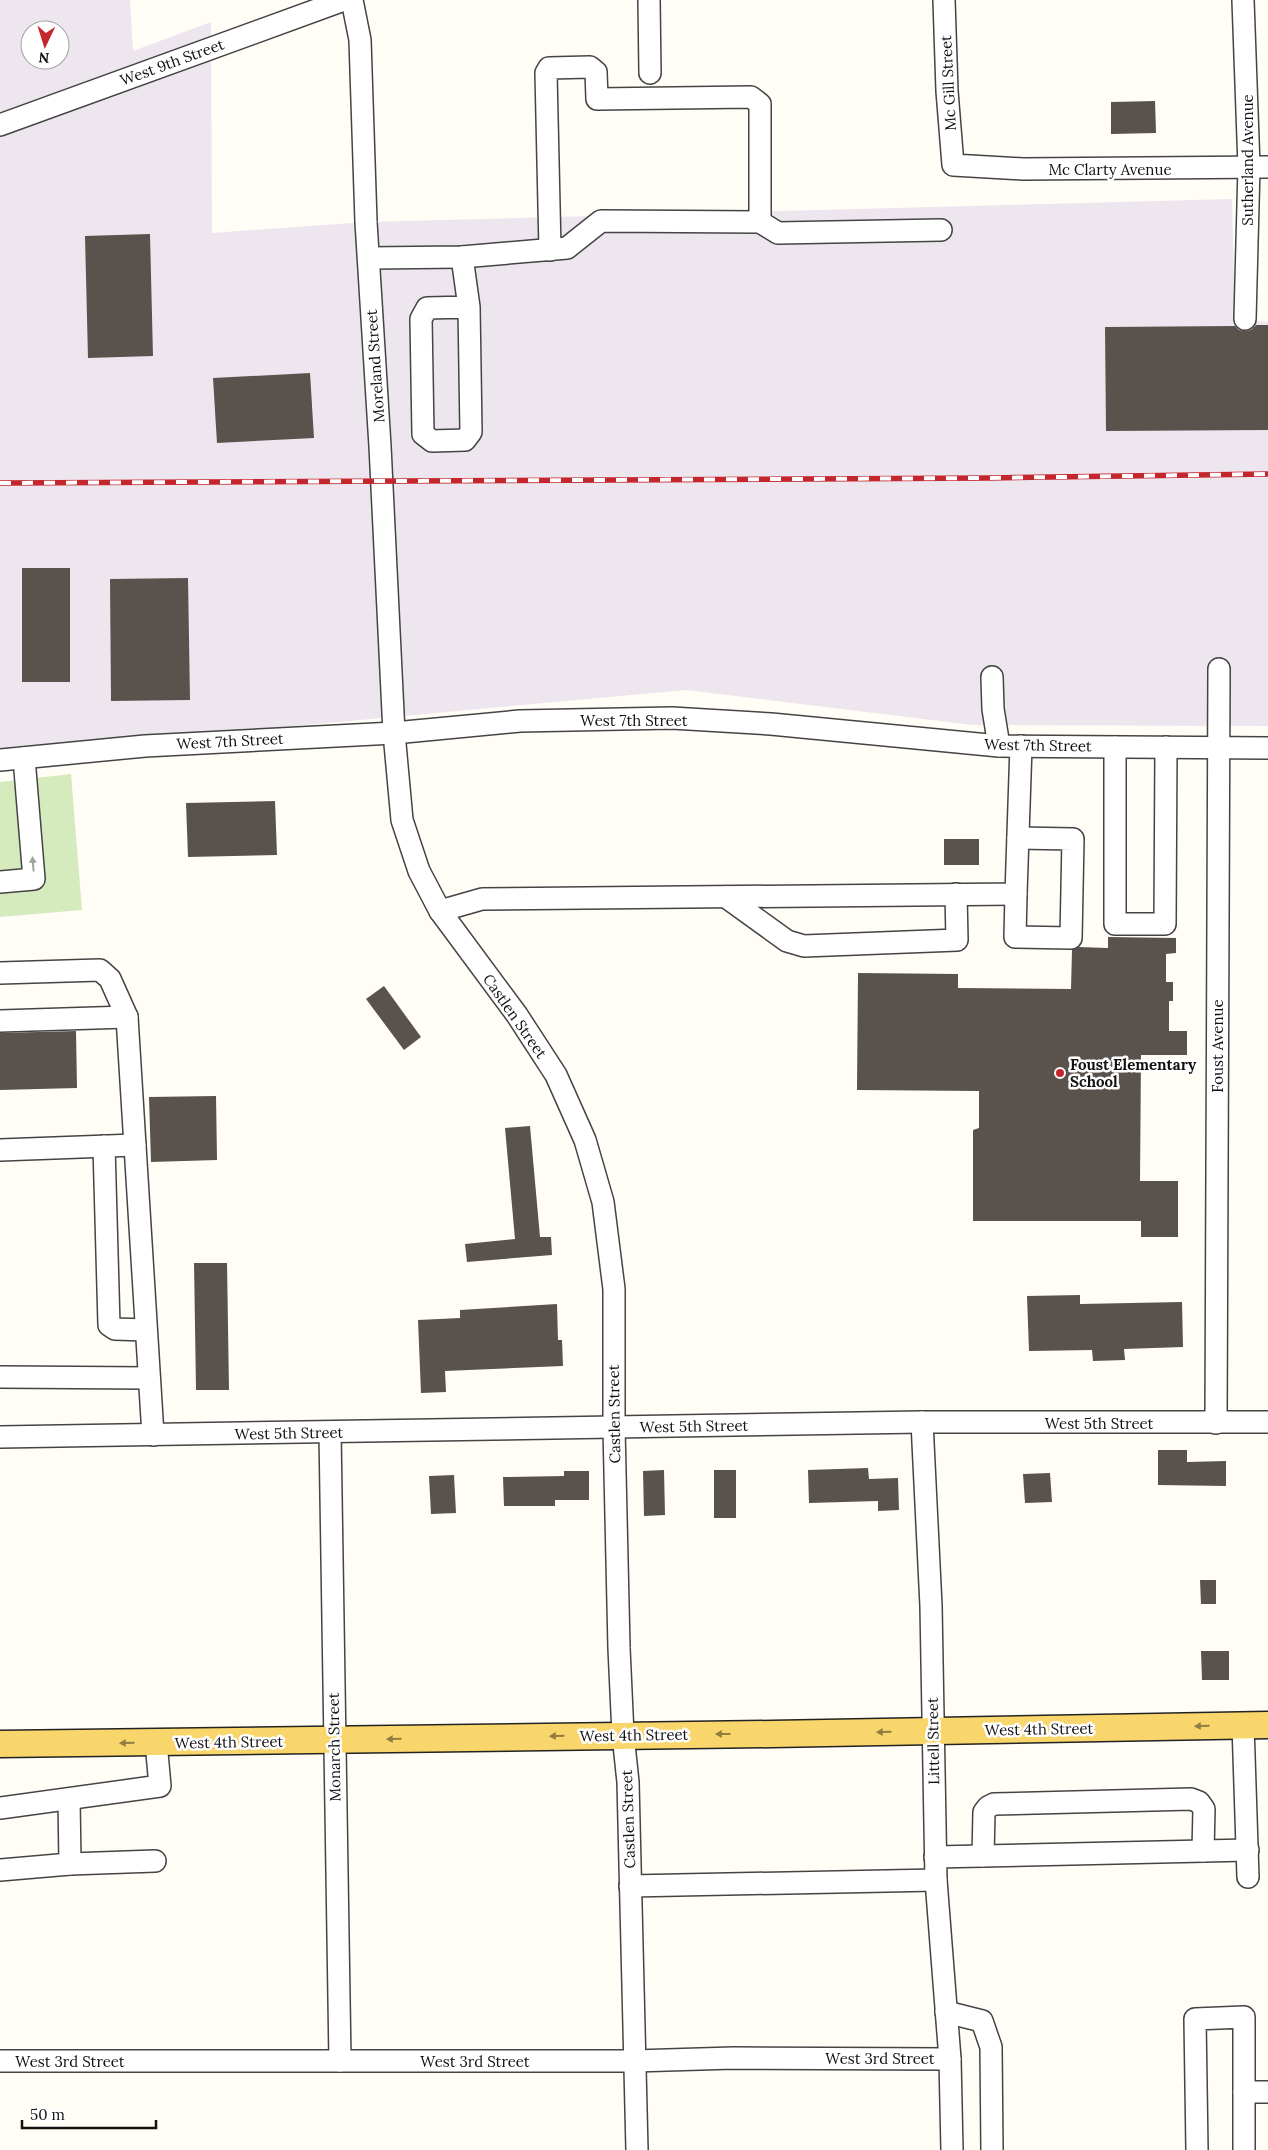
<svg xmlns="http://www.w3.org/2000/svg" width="1268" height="2150" font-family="Lora,serif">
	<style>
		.industrial { fill: #eee6ef; fill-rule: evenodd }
		.green { fill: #d5ebbd }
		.building { fill: #5a524d }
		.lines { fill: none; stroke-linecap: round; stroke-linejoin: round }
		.minor-casing { stroke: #444; stroke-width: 24 }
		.major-casing { stroke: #222; stroke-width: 29 }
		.minor { stroke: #fff; stroke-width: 21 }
		.major { stroke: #f9d66b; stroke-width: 26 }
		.rail-casing { stroke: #c4262e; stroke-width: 5.5 }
		.rail { stroke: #fff; stroke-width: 4; stroke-dasharray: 11; stroke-linecap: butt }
		.oneway { fill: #a0a0a0 }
		.oneway2 { fill: #917d42 }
		.poi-dot { fill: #c4262e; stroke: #fff; stroke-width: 2 }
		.labels { text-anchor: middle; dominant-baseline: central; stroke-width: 5; stroke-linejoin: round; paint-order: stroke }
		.street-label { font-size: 15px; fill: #111; stroke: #fff }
		.poi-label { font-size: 15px; font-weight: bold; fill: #111; stroke: #fff; text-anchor: start }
	</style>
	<rect width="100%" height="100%" fill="#fffdf5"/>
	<!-- industrial -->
	<path class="industrial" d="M0,0h130l3,51 78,-29 1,211 154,-11 866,-23 3,119 33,4v404l-296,-1 -286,-35 -686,63zM30,30h30v30h-30z"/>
	<!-- green -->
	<path class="green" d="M71,774l11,136 -82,7v-135z"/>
	<!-- building -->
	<g class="building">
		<path d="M1155,101l1,32 -45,1v-32z"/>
		<path d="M150,234l3,122 -65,2 -3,-122z"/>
		<path d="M1256,325h12v105l-162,1 -1,-104 130,-1 4,4 6,1 6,-1z"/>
		<path d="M310,373l4,65 -97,5 -4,-65z"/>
		<rect x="22" y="568" width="48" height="114"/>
		<path d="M188,578l2,122 -79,1 -1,-122z"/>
		<path d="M275,801l2,54 -89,2 -2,-54z"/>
		<rect x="944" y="839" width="35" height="26"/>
		<path d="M1108,937l68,1v15l-10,1v28h7v19h-4v30h18v24h-46l-1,126h38v56h-37v-16h-168v-91l6,-2v-37l-122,-1 1,-117 100,1v14l113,1 1,-39 7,-3 29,1z"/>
		<path d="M384,986l37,51 -17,13 -38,-51z"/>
		<path d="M76,1031l1,57 -77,2v-57z"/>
		<path d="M216,1096l1,64 -66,2 -2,-65z"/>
		<path d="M530,1126l10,111h11l1,18 -85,7 -2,-18 50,-5 -10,-111z"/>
		<path d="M194,1263h33l2,127h-33z"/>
		<path d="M1080,1295v9l102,-2 1,45 -59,2 1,11 -32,1 -1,-11 -63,1 -2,-55z"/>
		<path d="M557,1304l1,36h4l1,26 -118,5 1,21 -25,1 -3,-73 42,-2v-8z"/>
		<path d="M1158,1450h29v12l39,-1v25l-68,-1z"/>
		<path d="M868,1468l1,11 29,-1 1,32 -21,1v-10l-69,2 -1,-33z"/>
		<path d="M664,1470l1,45 -21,1 -1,-45z"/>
		<rect x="714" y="1470" width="22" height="48"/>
		<path d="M564,1471h25v29h-34v6h-51l-1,-29 61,-1z"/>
		<path d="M1050,1473l2,29 -27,1 -2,-29z"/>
		<path d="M454,1475l2,38 -25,1 -2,-38z"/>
		<path d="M1200,1580h16v24h-15z"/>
		<path d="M1201,1651h28v29h-27z"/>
	</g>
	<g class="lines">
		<defs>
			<g id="minor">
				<path d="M352,0l8,40 6,182 14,224 14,287 8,87 17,51 21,40 77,104 39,60 29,65 18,62 11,87v139l5,220 4,87 5,47 9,368"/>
				<path d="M649,0l1,73"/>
				<path d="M944,0l3,91 6,74 70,4 245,-2"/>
				<path d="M1243,0l6,167 -4,152"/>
				<path d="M0,125l344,-125"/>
				<path d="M550,250l-4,-177 3,-5 41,-1 6,5 1,27 154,-2 9,7v118"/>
				<path d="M462,257l7,50 2,125 -6,8 -33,1 -9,-7 -2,-115 6,-11 42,-1"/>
				<path d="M369,258l93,-1 105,-9 34,-27 159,1 18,11 163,-3"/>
				<path d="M992,677l1,32 6,37"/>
				<path d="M1115,747v177h50l1,-177"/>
				<path d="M0,760l145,-14 249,-13 126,-12 152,-3 99,6 228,22 269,2"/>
				<path d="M0,882l34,-3 -10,-121"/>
				<path d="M1016,894l-1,43 56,1 2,-99 -55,-1"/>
				<path d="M726,897l61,44 17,5 153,-6 -1,-46"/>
				<path d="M440,911l42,-12 534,-5 5,-148"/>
				<path d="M0,973l100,-3 10,9 17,38 26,418"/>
				<path d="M0,1021l127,-4"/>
				<path d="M104,1146l5,179 6,4 31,1"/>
				<path d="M0,1150l135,-5"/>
				<path d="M0,1377l149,1"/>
				<path d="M922,1422l9,184 5,274 14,179 2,91"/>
				<path d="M1216,1423l3,-754"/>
				<path d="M330,1432l10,629"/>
				<path d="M0,1437l922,-15h346"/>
				<path d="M1243,1725l5,152"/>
				<path d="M0,1808l160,-22 -4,-44"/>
				<path d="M983,1856l1,-44 4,-5 6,-3 197,-5 8,3 5,7 -1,42"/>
				<path d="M935,1857l313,-7"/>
				<path d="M70,1864l85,-3"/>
				<path d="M0,1870l70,-6 -1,-65"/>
				<path d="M630,1886l306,-6"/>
				<path d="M946,2012l36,9 9,26 1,103"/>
				<path d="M0,2061h634l99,-3 217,1"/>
				<path d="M1244,2092h24"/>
				<path d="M1197,2150l-2,-131 49,-2v133"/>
			</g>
			<path id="major" d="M0,1744l772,-10 496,-9"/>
		</defs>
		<!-- minor casing -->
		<use href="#minor" class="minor-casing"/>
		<!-- major casing -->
		<use href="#major" class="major-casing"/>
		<!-- minor -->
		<use href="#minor" class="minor"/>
		<!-- major -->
		<use href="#major" class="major"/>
		<defs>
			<path id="rail" d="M0,483l989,-5 279,-4"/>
		</defs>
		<!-- rail casing -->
		<use href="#rail" class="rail-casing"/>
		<!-- rail -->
		<use href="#rail" class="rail"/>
	</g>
	<!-- one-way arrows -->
	<defs><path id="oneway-solid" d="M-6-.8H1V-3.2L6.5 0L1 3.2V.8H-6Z" transform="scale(1.25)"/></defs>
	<use class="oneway" href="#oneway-solid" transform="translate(33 864) rotate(-95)"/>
	<g class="oneway2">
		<use href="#oneway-solid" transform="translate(1202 1726) rotate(179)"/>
		<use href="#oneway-solid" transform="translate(884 1732) rotate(179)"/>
		<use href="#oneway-solid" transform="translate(723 1734) rotate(180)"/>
		<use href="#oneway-solid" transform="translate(557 1736) rotate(179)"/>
		<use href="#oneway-solid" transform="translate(394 1739) rotate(179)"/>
		<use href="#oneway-solid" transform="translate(127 1743) rotate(179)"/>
	</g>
	<!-- markers -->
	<circle class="poi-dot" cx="1060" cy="1073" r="5"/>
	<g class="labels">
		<!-- street labels -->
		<g class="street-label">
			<text transform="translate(172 62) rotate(-20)">West 9th Street</text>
			<text transform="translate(948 83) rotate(-93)">Mc Gill Street</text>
			<text transform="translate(1247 160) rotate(-90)">Sutherland Avenue</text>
			<text x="1110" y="169">Mc Clarty Avenue</text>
			<text transform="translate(375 366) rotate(-94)">Moreland Street</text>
			<text x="634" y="720">West 7th Street</text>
			<text transform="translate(230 741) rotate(-3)">West 7th Street</text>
			<text transform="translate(1038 745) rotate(1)">West 7th Street</text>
			<text transform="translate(515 1016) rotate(55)">Castlen Street</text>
			<text transform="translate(1217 1046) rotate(-90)">Foust Avenue</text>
			<text transform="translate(614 1414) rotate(-91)">Castlen Street</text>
			<text x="1099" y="1423">West 5th Street</text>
			<text transform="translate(694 1426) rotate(-1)">West 5th Street</text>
			<text transform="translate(289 1433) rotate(-1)">West 5th Street</text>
			<text transform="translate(1039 1729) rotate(-1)">West 4th Street</text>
			<text transform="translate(634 1735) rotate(-1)">West 4th Street</text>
			<text transform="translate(933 1741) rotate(-91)">Littell Street</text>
			<text transform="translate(229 1742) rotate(-1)">West 4th Street</text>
			<text transform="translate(334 1747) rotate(-91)">Monarch Street</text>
			<text transform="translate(628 1819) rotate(-92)">Castlen Street</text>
			<text x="880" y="2058">West 3rd Street</text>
			<text x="70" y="2061">West 3rd Street</text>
			<text x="475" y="2061">West 3rd Street</text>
		</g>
		<!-- poi labels -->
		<g class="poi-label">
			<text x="1070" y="1064">Foust Elementary<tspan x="1070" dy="17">School</tspan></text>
		</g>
	</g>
	<!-- north arrow -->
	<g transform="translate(45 45) rotate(184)"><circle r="24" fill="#ffffff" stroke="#a0a0a0"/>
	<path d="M0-4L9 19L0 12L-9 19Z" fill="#c4262e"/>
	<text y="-8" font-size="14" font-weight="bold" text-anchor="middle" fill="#111111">N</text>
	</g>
	<!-- scale -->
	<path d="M22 2120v8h134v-8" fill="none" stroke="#111111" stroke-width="2.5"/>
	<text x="30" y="2120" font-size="15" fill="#111111" stroke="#ffffff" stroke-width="4" paint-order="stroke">50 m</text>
</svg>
